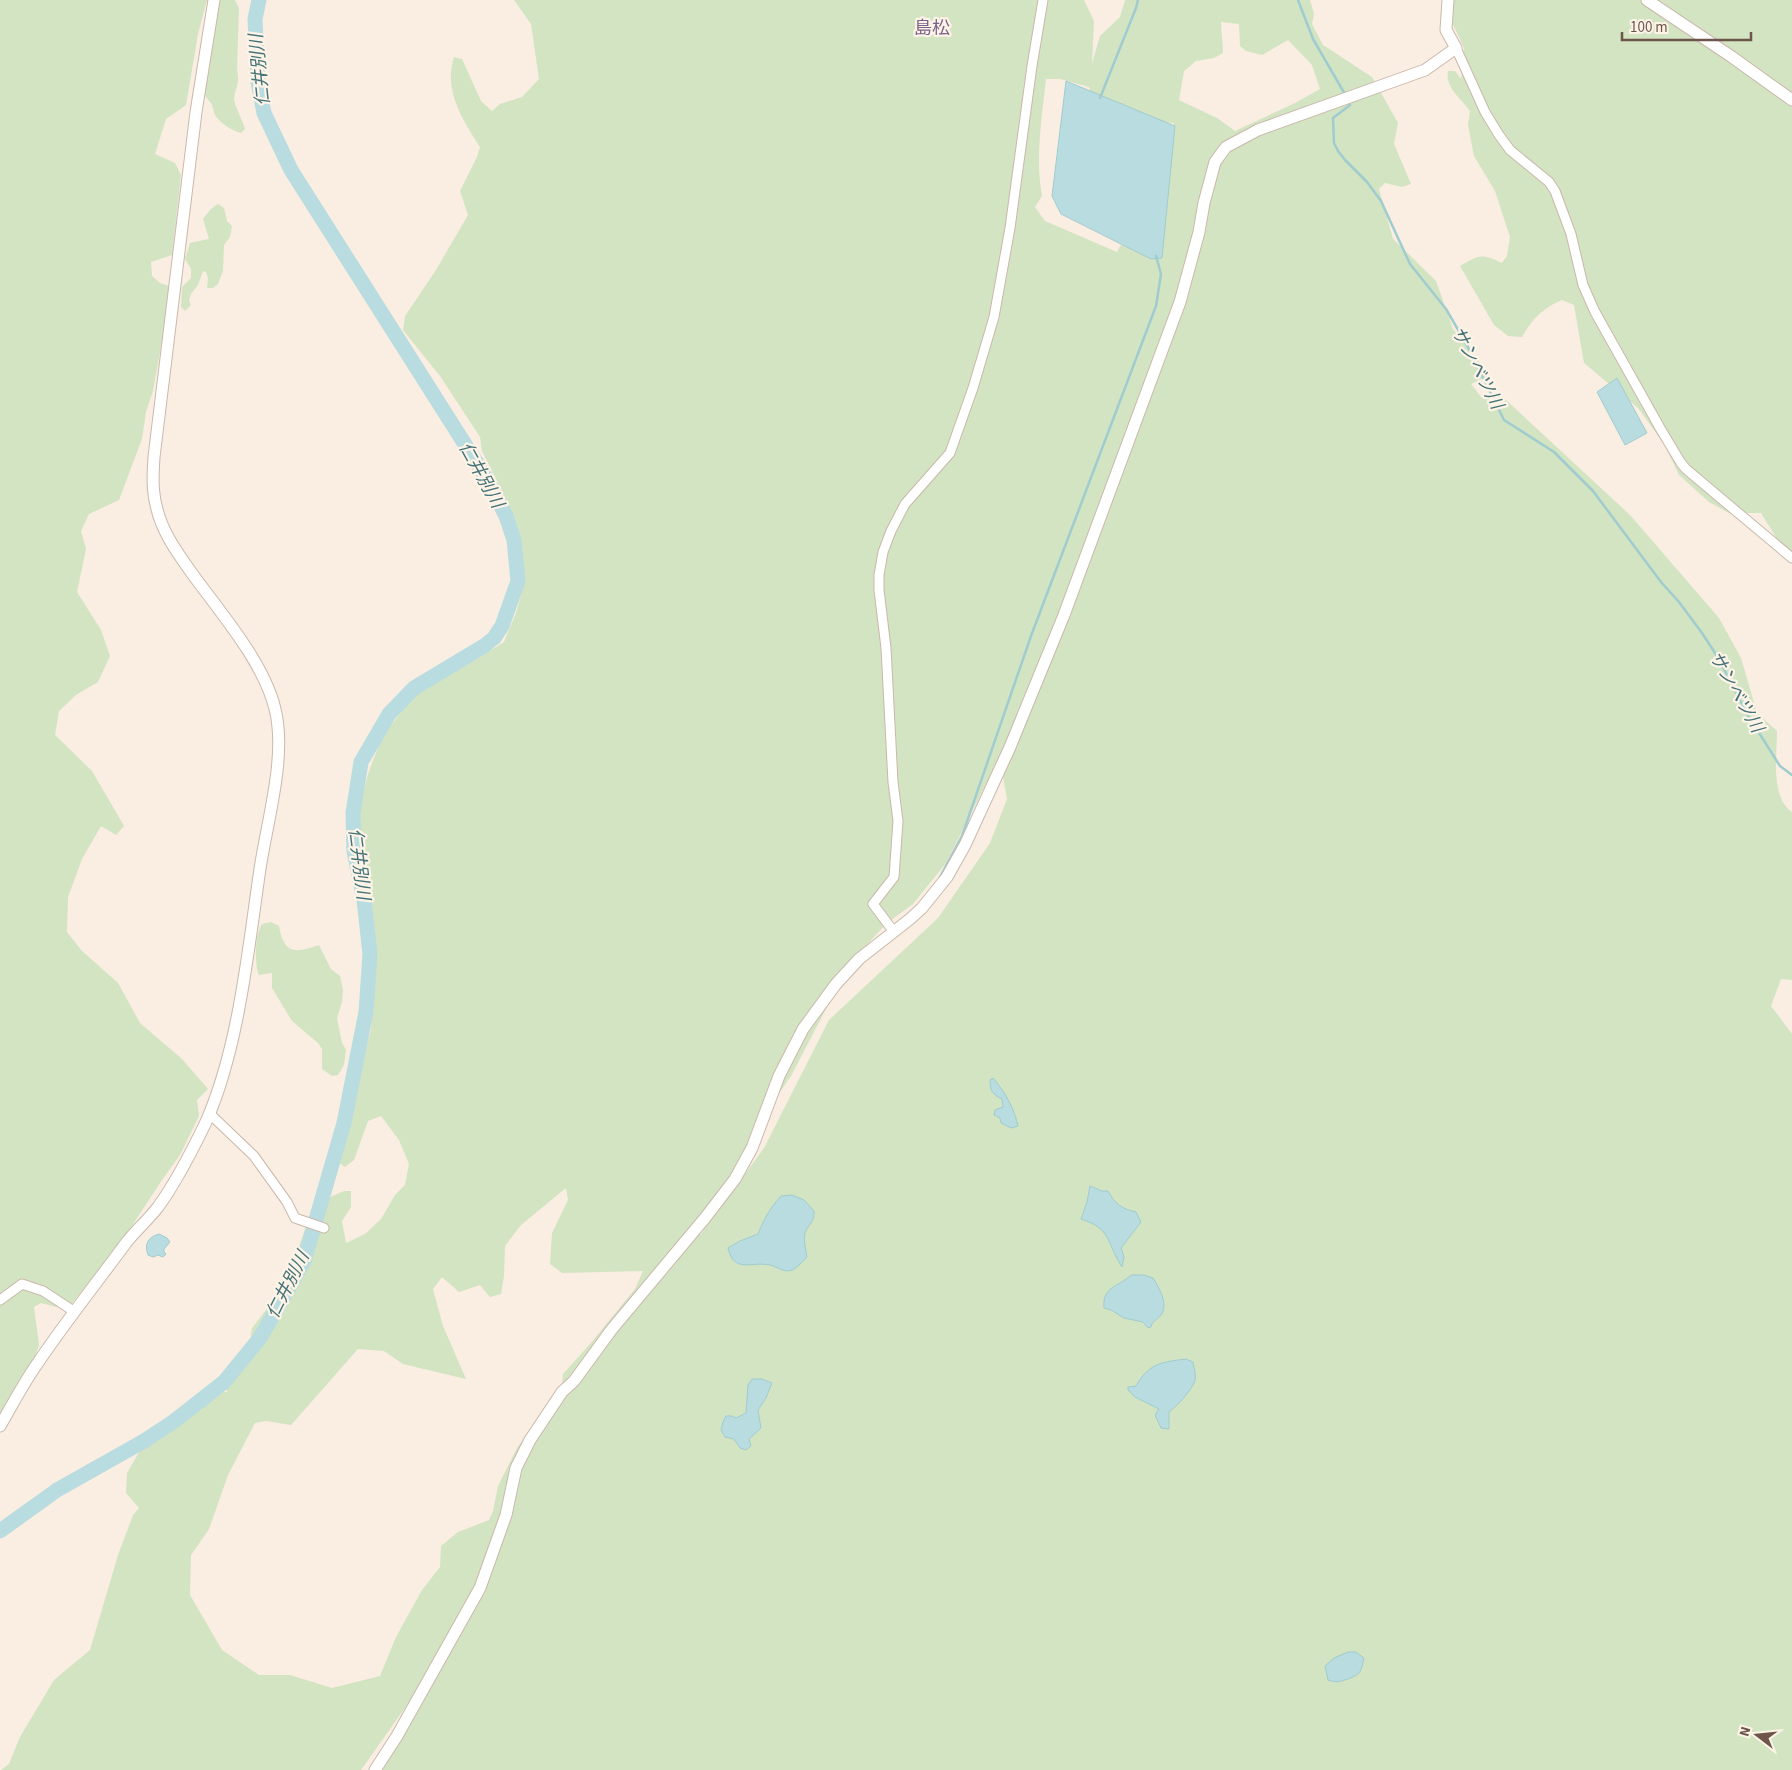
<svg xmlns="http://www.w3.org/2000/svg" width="1792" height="1770" font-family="'Source Sans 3','Noto Sans JP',sans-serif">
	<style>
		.green { fill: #d2e4c2; fill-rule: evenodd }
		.water { fill: #b9dce0; stroke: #a0ccd0 }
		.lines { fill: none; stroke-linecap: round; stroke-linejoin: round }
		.stream { stroke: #a0ccd0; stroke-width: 2.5 }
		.river { stroke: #b9dce0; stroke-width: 15 }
		.minor-casing { stroke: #cab8ac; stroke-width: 11 }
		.tertiary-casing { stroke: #cab8ac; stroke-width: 13 }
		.minor { stroke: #fff; stroke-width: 9 }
		.tertiary { stroke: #fff; stroke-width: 11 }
		.labels { text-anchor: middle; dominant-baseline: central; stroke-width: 4.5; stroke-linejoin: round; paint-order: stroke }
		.neighbourhood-label { font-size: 18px; fill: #7a638a; stroke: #fdf3e7 }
		.water-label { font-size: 18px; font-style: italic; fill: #447378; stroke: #fdf3e7 }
	</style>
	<rect width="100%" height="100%" fill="#f9eee1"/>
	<!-- green -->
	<g class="green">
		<path d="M0,0h207l-9,34 -12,71 -20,14 -11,35 20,9 6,12 -9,80 -21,7 1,14 8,7 9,3 -2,26 -14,79 -7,21 -4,27 -23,61 -30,14 -8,17 5,18 -9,43 24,38 9,26 -12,26 -22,13 -17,16 -4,24 37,36 32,55 -8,9 -15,-9 -19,33 -14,38 -1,35 14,18 37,33 22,40 42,36 26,30 -11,11 2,16 -19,39 -18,25 -44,67 -46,56 -16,4 -15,-4 -7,4 5,38 -6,17 -33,55z"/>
		<path d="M220,0h15l4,8 -2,62c3,13 -1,16 -3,28 0,7 9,23 11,31l-4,4c-9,-2 -22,-11 -26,-18 -2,-4 -2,-9 -4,-12 -4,-5 -6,-6 -7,-13z"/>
		<path d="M514,0h570l10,21 -2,43 8,-28 20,-19 5,-17h185l4,14 -2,10 11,21 49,32 26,46 -4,21 17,40 -9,3 -17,-4 -6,6 14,50 43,42 17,48 37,46 -19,9 10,13 25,3 124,115 89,103 22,40 16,55 20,18c0,24 -7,66 15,81v168l-11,-1 -10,27 21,28v736h-1410l38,-63 32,-59 -40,50 -51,72h-360l8,-6 11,-27 34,-57 36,-30 28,-95 15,-40 6,-7 -13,-15 1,-20 15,-26 51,-32 29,-23h5l-3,-20 26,-30 2,-14 27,-35 14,-30 21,-59 30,-13h7v16l-9,14 4,22 19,-9 16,-15 14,-24 10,-10 4,-21 -10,-24 -18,-24 -13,5 -14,39 -9,7 -7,-5 33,-133 3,-54 -2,-44 -12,-31 -4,-60 4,-37 9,-32 13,-34 41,-54 31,-16 18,-5 32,-20 12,-29 9,-33 -5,-38 -22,-59 -16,-32 -2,-14 -40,-61 -37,-46 2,-14 31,-46 32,-55 -8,-24 17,-34 3,-10c-17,-27 -37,-56 -26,-90l8,2 19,42 11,10 8,-7 22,-7 17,-18 -8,-55zM1221,22l18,2 1,22 6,5 16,4 26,-15 24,25 8,24 -25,14 -60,28 -18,-13 -38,-18 5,-29 12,-10 18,-3 9,-5c0,-11 -2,-20 -2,-31zM1046,79h14l29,8 4,13 44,20 37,3 -3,13 -46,102 -8,14 -72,-31 -10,-14 7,-11c-7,-37 0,-80 4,-117zM995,766l7,5 5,28 -17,44 -52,75 -109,102 -65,128 -63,86 -8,2 43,-65 19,-43 36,-52 59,-113 37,-40 26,-19 33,-41zM566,1188l2,12 -16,33 -2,31 12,9 81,-2 -8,18 -45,55 -27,30 -1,10 -45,64 -19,38 -5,25 -4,9 -31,12 -17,14 -1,21 -18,23 -26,47 -16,39 -48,12 -42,-13h-31l-37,-25 -32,-55 1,-40 18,-26 19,-54 27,-52 11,-2 25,4 67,-76 26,2 19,13 63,15 -23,-53 -10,-37 9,-12 17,15 21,-7 10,12 11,-3 3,-18 1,-30 16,-21z"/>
		<path d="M1454,0h338v563l-31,-50h-32l-20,-11 -30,-27 -15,-31 -26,-36 -54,-45 -10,-58 -12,-5c-18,7 -31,20 -40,37l-14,-1 -14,-11 -34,-59c19,-11 21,-13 42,-3l5,-7 3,-19 -15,-46 -21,-35 -6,-31 2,-14c-9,-13 -25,-23 -22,-40h7l6,8 3,-31 -13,-28z"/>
		<path d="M218,204l6,4 3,13 5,5 -2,11 -6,8 -1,26 -5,13 -5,4h-6l1,-10 -2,-6 -3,-1 -5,14 -7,9 -2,7 2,4 -6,6 -4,-4 1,-20 9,-9v-9l-6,-10 5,-16 19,-4 -6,-20 8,-10z"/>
		<path d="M271,922l8,4c5,29 17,27 40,19l12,24 9,7 3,14 -1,12 -5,16 5,25 4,7 -2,15 -6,10 -6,1 -10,-7v-20l-4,-6 -26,-22 -20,-33v-15l-13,2c-5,-10 -4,-41 3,-51z"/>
	</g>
	<!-- water -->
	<g class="water">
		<path d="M1066,81l109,45 -13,132 -11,1 -90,-45 -9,-18z"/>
		<path d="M1617,378l30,55 -22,12 -28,-53z"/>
		<path d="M993,1078c12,14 21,30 25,48l-7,2 -10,-5 -1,-5 -6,-3 1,-5 8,-3 -1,-8c-10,-5 -12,-8 -12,-19z"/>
		<path d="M1090,1186l12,5h6c7,13 14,18 28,21l5,10 -20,26 3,9 -2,10c-16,-25 -10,-38 -41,-48l6,-17z"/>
		<path d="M792,1195l12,5 10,11c1,11 -5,12 -9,22 -2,7 1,17 2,24 -4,4 -10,11 -15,13 -9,3 -14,-3 -22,-5 -19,-4 -36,9 -42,-17l12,-7 18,-7c6,-15 12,-26 23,-38z"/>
		<path d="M159,1234l8,4 3,4 -6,7v3l2,2 -3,3 -5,-2 -5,2 -5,-2c-4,-11 0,-18 11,-21z"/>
		<path d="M1131,1275h13l9,3c6,10 16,26 8,37 -4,5 -9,6 -10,12l-3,1 -5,-6 -19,-4 -13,-8 -7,-2c-2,-22 15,-21 27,-33z"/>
		<path d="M1186,1359l7,3c1,7 4,15 1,21 -5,10 -16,22 -25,29v17l-8,-1 -6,-13 4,-6 -24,-12 -7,-7v-3l8,-1c13,-23 26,-24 50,-27z"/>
		<path d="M752,1379h10l10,4 -6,15 -8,12 3,18 -12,11 2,7 -5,4 -6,-2 -6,-9 -9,-2 -4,-7 2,-8 3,-6h6l4,2 10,-5 2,-28z"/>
		<path d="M1348,1652h8l8,6c-3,14 -3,16 -16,21 -9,3 -11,4 -20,1l-3,-14 9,-8z"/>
	</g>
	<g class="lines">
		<!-- stream -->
		<g class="stream">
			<path d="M1298,0l15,39 33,57"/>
			<path d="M1100,98l36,-90 2,-8"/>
			<path d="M1348,101l2,4 -17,13 1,25 4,8 7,9 22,22 14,19 29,63 36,45 22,38 36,73 50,32 39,39 68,91 18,20 23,31 15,23 32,61 24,38 7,11 12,9"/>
			<path d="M940,877l22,-41 69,-200 125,-330 5,-32 -5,-18"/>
		</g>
		<!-- river -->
		<path class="river" d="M0,1531l57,-41 87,-49 29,-19 51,-40 36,-44 44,-77 40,-138 22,-111 4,-58 -6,-54 -10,-49 -1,-38 8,-51 28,-48 25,-26 70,-42 10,-8 8,-12 16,-45 -4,-41 -8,-24 -19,-37 -196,-309 -27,-57 -6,-31 -3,-63 4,-19"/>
		<defs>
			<g id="minor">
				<path d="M1456,48l29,64 14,23 11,15 39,32 6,9 16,43 12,51 12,27 65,116 21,35 5,6 32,27 74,62"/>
				<path d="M894,932l-21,-28 21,-27 4,-56 -5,-39 -7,-134 -7,-58v-15l4,-23 8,-21 14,-27 45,-51 23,-65 21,-71 16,-89 22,-162 11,-66"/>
				<path d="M209,1113l45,43 33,46 8,16 29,10"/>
				<path d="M0,1300l22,-16 21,7 32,21"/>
			</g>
			<g id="tertiary">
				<path d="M1647,0l85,57 60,43"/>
				<path d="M0,1426c11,-19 21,-38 33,-56 29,-44 62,-85 93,-127 10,-13 22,-23 32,-36 19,-26 34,-56 48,-85 33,-75 42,-172 54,-253 7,-48 27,-113 15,-160 -11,-47 -56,-98 -84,-137 -15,-21 -30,-42 -35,-67 -4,-16 -3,-32 -2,-48l42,-345 18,-112"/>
				<path d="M375,1770l22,-34 83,-148 26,-73 10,-47 14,-28 32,-48 12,-11 38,-52 93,-111 30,-39 17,-31 27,-72 24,-47 33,-45 23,-25 51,-40 12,-11 25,-31 18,-32 45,-98 54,-132 116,-313 19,-70 5,-29 11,-41 11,-15 32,-17 167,-60 31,-22 -10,-18 2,-30"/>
			</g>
		</defs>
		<!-- minor casing -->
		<use href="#minor" class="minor-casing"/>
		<!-- tertiary casing -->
		<use href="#tertiary" class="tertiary-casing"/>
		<!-- minor -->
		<use href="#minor" class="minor"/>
		<!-- tertiary -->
		<use href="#tertiary" class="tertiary"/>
	</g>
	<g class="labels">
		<!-- neighbourhood labels -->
		<g class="neighbourhood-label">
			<text x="932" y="28">島松</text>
		</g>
		<!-- water labels -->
		<g class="water-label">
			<text transform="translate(260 70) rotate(-96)">仁井別川</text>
			<text transform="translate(1477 368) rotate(62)">サンベツ川</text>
			<text transform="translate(481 475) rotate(61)">仁井別川</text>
			<text transform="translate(1736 692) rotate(60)">サンベツ川</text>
			<text transform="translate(359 864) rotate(83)">仁井別川</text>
			<text transform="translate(288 1285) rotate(-63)">仁井別川</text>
		</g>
	</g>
	<!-- north arrow -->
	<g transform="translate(1757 1735) rotate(286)" stroke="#fdf3e7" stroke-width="4" paint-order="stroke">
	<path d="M0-4L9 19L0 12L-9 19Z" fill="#6d554b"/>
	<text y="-8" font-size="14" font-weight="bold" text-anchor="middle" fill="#6d554b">N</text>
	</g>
	<!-- scale -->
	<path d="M1622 32v8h129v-8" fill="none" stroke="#6d554b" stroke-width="2.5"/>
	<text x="1630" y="32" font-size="15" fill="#6d554b" stroke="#fdf3e7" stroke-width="4" paint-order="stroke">100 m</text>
</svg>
